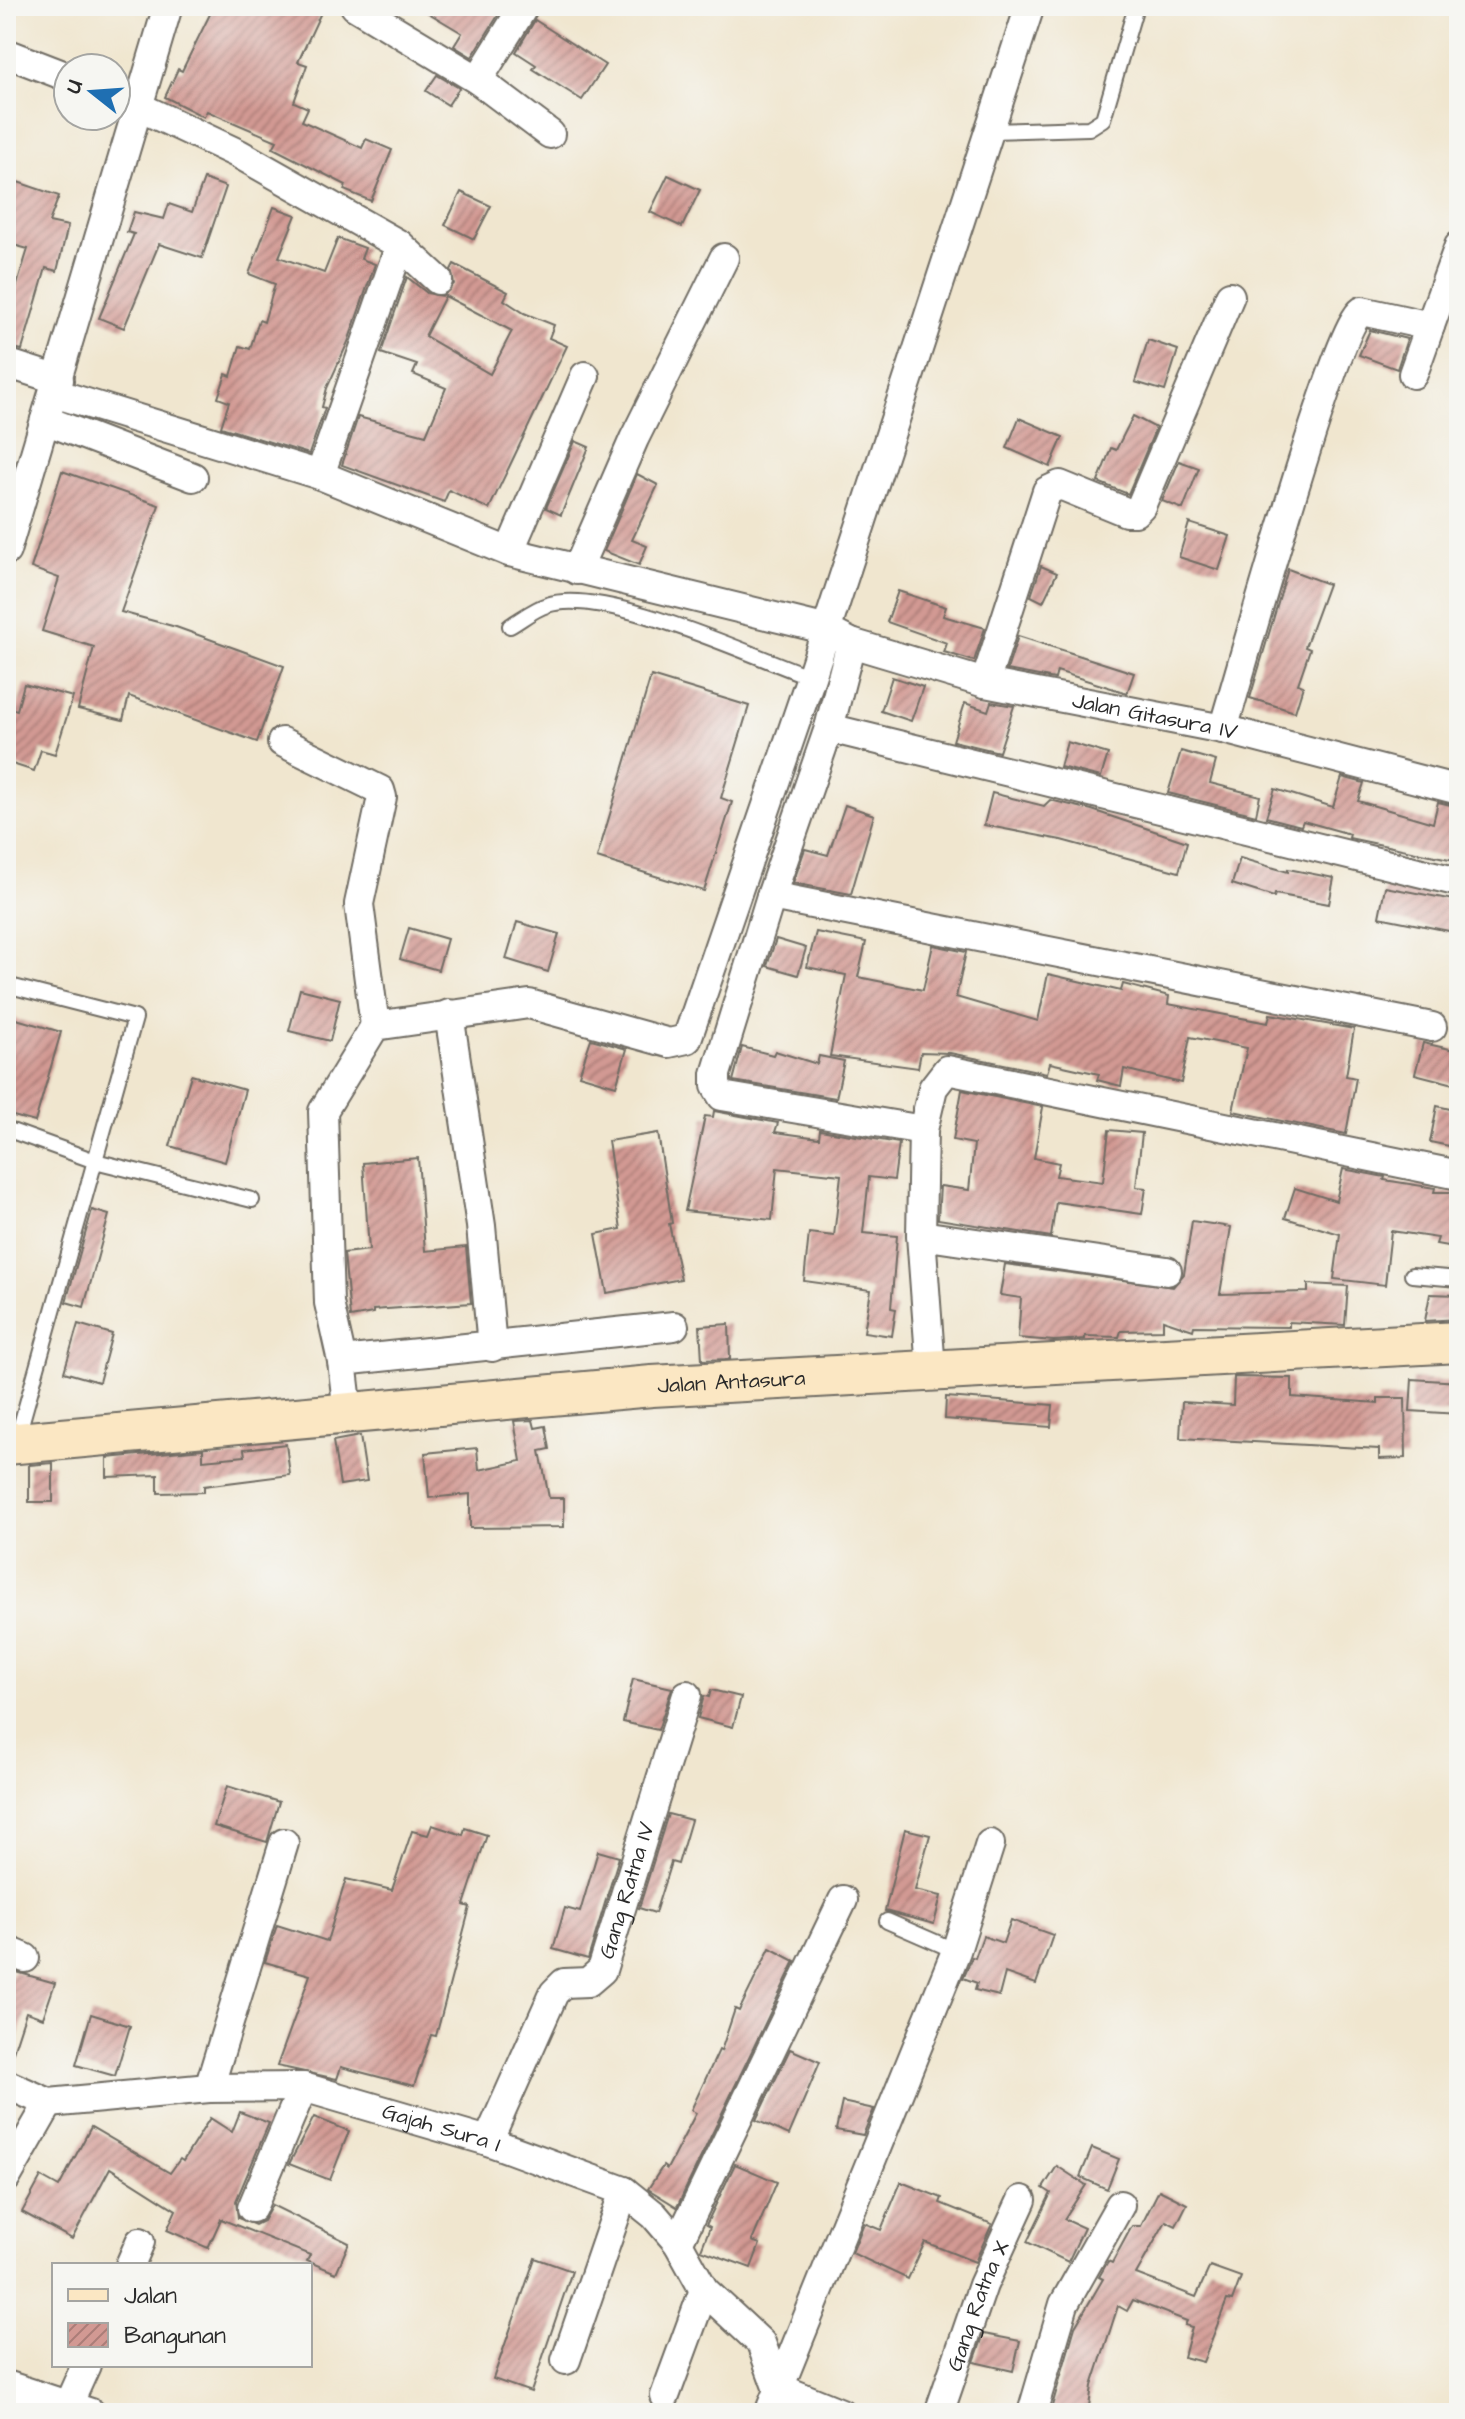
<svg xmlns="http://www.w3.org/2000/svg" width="1465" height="2419" font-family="'Architects Daughter',sans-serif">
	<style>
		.building { fill: url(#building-hatch); fill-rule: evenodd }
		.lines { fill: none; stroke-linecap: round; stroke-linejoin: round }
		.lane-casing { stroke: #706c64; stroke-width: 18 }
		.street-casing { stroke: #706c64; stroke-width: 32 }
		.secondary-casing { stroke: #706c64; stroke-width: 44 }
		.lane { stroke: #fff; stroke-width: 14 }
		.street { stroke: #fff; stroke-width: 28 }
		.secondary { stroke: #fbe7c3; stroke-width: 40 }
		.labels { text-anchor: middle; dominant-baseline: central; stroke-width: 8; stroke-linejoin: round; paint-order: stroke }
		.street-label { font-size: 22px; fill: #2b2b2b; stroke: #f6f6f2 }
	</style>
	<defs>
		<pattern id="building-hatch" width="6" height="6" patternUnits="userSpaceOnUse" patternTransform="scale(2)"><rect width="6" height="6" fill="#d29993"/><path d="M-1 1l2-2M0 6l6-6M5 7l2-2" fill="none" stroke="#ab7d78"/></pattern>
	</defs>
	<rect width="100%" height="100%" fill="#f6f6f2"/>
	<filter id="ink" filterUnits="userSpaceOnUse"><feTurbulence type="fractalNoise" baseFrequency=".0125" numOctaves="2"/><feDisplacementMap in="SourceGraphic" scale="16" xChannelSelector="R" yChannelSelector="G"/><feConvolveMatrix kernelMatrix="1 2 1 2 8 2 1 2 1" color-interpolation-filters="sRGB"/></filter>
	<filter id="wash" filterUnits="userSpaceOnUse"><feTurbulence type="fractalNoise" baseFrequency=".006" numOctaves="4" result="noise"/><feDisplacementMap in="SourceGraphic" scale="32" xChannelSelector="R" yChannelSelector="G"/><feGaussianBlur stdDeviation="1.8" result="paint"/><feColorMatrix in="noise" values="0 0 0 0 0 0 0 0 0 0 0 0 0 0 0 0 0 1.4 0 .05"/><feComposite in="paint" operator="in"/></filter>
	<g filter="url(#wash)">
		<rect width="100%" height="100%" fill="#f0e6cf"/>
		<g id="blocks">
			<!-- building -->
			<g class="building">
				<path d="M214,6h110l-26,56 9,3 -13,37 14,6 -6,13 60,27 4,-9 26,11 -21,51 -27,-11 2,-5 -73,-37 4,-7 -70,-30 -3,6 -39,-20 13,-28 4,2z"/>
				<path d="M417,6h87l-32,51 -18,-11 8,-13z"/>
				<path d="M535,20l70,45 -23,35 -49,-31 3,-4 -20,-13z"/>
				<path d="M437,75l22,13 -11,17 -22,-14z"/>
				<path d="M668,175l32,15 -18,37 -32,-15z"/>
				<path d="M6,178l53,18 -10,26 19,4 -11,45 -11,-3 -24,82 -16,-4v-25l22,-72 -22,-6z"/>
				<path d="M204,179l22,8 -24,71 -43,-14 -35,84 -25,-10 35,-84 -7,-2 7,-20 30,7 5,-15 23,8z"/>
				<path d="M461,192l30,14 -17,33 -29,-14z"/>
				<path d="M274,207l22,8 -17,42 45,16 14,-35 27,10 -4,11 14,5 -27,78 -21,46 -5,19 3,1 -16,46 -88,-27 8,-25 -11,-4 8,-24 5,2 9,-30 10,3 9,-29 5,2 11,-38 -26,-10z"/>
				<path d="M454,264l54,28 -4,8 20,13 30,12 -5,13 18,8 -78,163 -40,-19 -5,12 -102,-37 16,-48 68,18 20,-47 -33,-14 4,-9 -36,-12 26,-76 20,16 15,3 12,-12 -3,-14zM445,296l67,35 -22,43 -65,-38z"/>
				<path d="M1370,330l37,9 -10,30 -38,-14z"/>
				<path d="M1148,340l30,10 -13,41 -30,-9z"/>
				<path d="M1133,416l23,12 -28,66 -30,-12 13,-34 5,2z"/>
				<path d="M1019,418l44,19 -13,30 -43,-19z"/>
				<path d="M575,441l14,6 -28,68 -15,-7z"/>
				<path d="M1179,461l20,7 -16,41 -21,-8z"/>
				<path d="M62,471l97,34 -38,107 55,15 108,39 -27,76 -128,-46 -6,24 -45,-11 16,-62 -52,-16 17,-53 -28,-10z"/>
				<path d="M637,474l21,11 -26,55 15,6 -8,19 -35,-14z"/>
				<path d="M1189,523l41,13 -11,34 -40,-13z"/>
				<path d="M1041,566l16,7 -14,29 -12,-6z"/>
				<path d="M1288,569l40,15 -23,63 5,2 -12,35 5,2 -8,26 -45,-14z"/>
				<path d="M898,591l48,16 -3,9 42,12 -11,33 -30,-9 3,-9 -60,-21z"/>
				<path d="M1018,636l116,37 -7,20 -70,-22 -2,8 -48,-9z"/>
				<path d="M651,676l98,30 -28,92 11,4 -28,89 -107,-33z"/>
				<path d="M892,677l31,10 -12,34 -30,-10z"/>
				<path d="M24,684l49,13 -18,57 -14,-4 -7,21 -28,-9v-55l11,3z"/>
				<path d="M991,702l23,4 -15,46 -46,-11 12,-38 23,8z"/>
				<path d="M1067,742l41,12 -7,23 -41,-10z"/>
				<path d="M1181,751l35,10 -6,22 50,13 -4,19 -88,-22z"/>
				<path d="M1342,777l22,6 -6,18 75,22 5,-21 21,5v54l-110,-23 1,-4 -47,-13 -2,5 -35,-9 9,-28 58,18z"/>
				<path d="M992,793l52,13 6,-6 42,10 95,32 -8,30 -118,-32 -77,-15z"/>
				<path d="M845,805l29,10 -23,79 -58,-11 12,-34 23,6z"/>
				<path d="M1240,858l48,14v-3l46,9 -5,26 -54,-10 -1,3 -42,-13z"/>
				<path d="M1385,887l74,14v32l-80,-16z"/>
				<path d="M517,922l42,12 -11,38 -42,-13z"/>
				<path d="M409,928l38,11 -9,31 -38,-11z"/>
				<path d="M816,932l50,10 -8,35 65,13 10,-45 33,7 -10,45 82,24 10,-47 73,17 2,-7 46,12 -1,8 100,19 2,-9 84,15 -8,47 10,2 -10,56 -113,-23 14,-63 -57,-11 -9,46 -57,-14 -3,17 -24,-6 2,-6 -49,-11 -3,10 -97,-20 -29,-1 -3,16 -88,-12 16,-81 -39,-8z"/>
				<path d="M776,939l30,9 -8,27 -31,-9z"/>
				<path d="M300,989l40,10 -10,42 -41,-10z"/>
				<path d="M6,1016l55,16 -26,90 -29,-8z"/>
				<path d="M591,1039l36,10 -11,37 -37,-11z"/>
				<path d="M1423,1043l36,8 -5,33 -39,-10z"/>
				<path d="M742,1047l31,8 2,-4 42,13 2,-8 25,5 -8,37 -103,-17z"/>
				<path d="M191,1075l54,15 -20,72 -55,-16z"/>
				<path d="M962,1090l81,17 -9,51 25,5 -3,13 47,6 6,-52 33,3 -6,54 10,1 -4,26 -86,-12 -5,35 -113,-18 2,-33 29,4 5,-46 -21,-4z"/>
				<path d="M1437,1106l22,5 -5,36 -24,-5z"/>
				<path d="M714,1111l64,12 -3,9 44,6 1,-8 79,13 -5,37 -25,-3 -6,56 34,3 -6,72 5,1 -4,27 -28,-4 7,-42 -67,-9 5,-48 25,3 7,-61 -64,-7 -5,52 -87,-9 20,-95 8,1z"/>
				<path d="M658,1133l14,90 -3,1 12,55 -74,14 -11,-59 25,-5 -13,-88z"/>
				<path d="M418,1158l7,93 41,-4 5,56 -98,7v3l-23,4 -6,-64 25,-3 -6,-87z"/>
				<path d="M1343,1169l42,8 -1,3 51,8 -1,4h25v56l-23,-4 2,-6 -47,-7 -6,54 -51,-6 6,-45 -55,-16 10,-30 41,13z"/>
				<path d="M92,1210l17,5 -25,92 -18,-5z"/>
				<path d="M1192,1221l39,6 -11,67 88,-2v-8l40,2 -3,39 -56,-3v5l-95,-1 -1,4 -30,-10v10l-42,1 -2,6 -34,-1v3l-31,2 -36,-3 3,-40 -21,-3 5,-31 168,23 11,-13z"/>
				<path d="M1430,1294l29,1v24l-34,2z"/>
				<path d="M78,1324l34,10 -13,48 -35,-10z"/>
				<path d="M729,1324l1,35 -28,1 -2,-34z"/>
				<path d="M1234,1377l58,1v19l86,6v-5h27l1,60 -27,1v-10l-199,-11 2,-36 51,3z"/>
				<path d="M1412,1379l47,3v32l-49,-3z"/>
				<path d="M946,1397l107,8 -2,22 -106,-8z"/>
				<path d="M533,1420l2,8 11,-2 4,23 -10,2 9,47h15v29l-94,1v-34l-41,4 -4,-45 52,-5 2,22 42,-9 -7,-40z"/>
				<path d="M360,1436l7,45 -27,4 -7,-44z"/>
				<path d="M286,1444l4,31 -86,11v6l-46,1v-18l-51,2v-19l96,-9v11l42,-4 -1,-7z"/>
				<path d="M53,1463v39h-24v-37z"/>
				<path d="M633,1679l39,9 -14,42 -35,-8z"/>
				<path d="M711,1690l30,7 -8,30 -35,-9 6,-22 5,1z"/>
				<path d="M227,1786l52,16 -12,40 -53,-16z"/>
				<path d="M668,1814l23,6 -13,44 -7,-2 -16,51 -16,-5z"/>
				<path d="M432,1825l31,10 2,-7 22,7 -23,70 6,2 -34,129 -5,-1 -17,51 -73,-19 -4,12 -60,-13 33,-91 -45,-13 12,-37 50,16 19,-62 46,11 20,-59 16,4z"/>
				<path d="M905,1829l25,6 -15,55 26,6 -7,28 -49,-13z"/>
				<path d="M598,1851l21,6 -31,102 -35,-10 12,-41 15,4z"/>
				<path d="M1011,1920l42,15 -17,49 -31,-11 -6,23 -24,-6 2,-7 -14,-5 9,-21 3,1 8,-22 20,7z"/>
				<path d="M770,1948l25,13 -118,246 -29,-18 15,-23 4,3 29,-56 -5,-3 28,-60 2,1 14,-42 4,2z"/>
				<path d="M13,1971l42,12 -12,35 -17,-6 -16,49h-4v-68z"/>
				<path d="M91,2014l39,12 -15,50 -39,-11z"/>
				<path d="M790,2049l30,13 -31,73 -33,-15z"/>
				<path d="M842,2102l32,7 -11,26 -27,-5z"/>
				<path d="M240,2112l29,11 -33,78 2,17 17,7 8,-4 9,-16 77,38 -13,30 -29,-12 3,-6 -89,-36 -13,29 -41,-18 9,-20 -66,-42 -38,71 -50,-27 19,-35 18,10 32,-60 79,46 10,-14 3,2 27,-43 22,14z"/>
				<path d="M314,2117l35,14 -19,49 -41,-16z"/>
				<path d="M1092,2148l27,11 -12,30 -27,-12z"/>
				<path d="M735,2164l42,18 -25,59 8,3 -9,24 -50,-18 9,-23 -4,-2z"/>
				<path d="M1057,2166l29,19 -22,34 20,9 -16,34 -41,-20 24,-49 -8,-5z"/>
				<path d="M901,2182l41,16 -2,5 52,21 -17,38 -50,-20 -17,37 -56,-26 12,-30 17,7z"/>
				<path d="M1159,2190l28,14 -11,22 -10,-5 -30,53 60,23 14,-31 31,11 -9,24 -5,-1 -24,62 -19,-5 8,-30 -7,-2 2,-4 -54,-21 -6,11 -9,-5 -26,80 -4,27h-38l25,-86 28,-48 -4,-2 9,-16 4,2 20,-37h9z"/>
				<path d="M535,2258l37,13 -41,121 -38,-13z"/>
				<path d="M984,2334l36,7 -7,30 -39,-9z"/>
			</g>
		</g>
	</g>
	<g filter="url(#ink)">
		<use href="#blocks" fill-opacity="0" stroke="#706c64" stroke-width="2"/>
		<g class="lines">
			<defs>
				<g id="lane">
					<path d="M991,131l98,-3 14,-9 33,-113"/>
					<path d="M510,626c12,-7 24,-17 37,-21 58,-19 204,51 264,72"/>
					<path d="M6,985l129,33 -118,421"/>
					<path d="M6,1129l89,32 157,39"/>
					<path d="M1412,1275l47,4"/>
					<path d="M887,1921l69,30"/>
				</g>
				<g id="street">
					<path d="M355,6l123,74 72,54"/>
					<path d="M6,53l62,24"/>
					<path d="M478,80l46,-74"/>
					<path d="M116,96l123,58 161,91 38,35"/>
					<path d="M6,363l53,17"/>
					<path d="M1413,374l17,-48"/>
					<path id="s1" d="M54,393l266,82 189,77 315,77 27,14 134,40 238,46 236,61"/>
					<path d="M45,420l148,57"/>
					<path d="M320,475l80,-230"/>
					<path d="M6,551l162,-545"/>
					<path d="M509,552l76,-176"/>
					<path d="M577,570l57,-131 90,-181"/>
					<path d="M851,643l-22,85 -58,168 -55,178v12l6,10 201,34 -2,105 10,135"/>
					<path d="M985,683l62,-192 13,-6 66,27h9l6,-6 89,-210"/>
					<path d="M829,728l630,154"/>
					<path d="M1223,729c17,-55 112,-401 139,-418l68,15 29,-80"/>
					<path d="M282,742l98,48 2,7 -23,107 16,122"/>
					<path d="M771,896l661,131"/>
					<path d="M449,1014l32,212 11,121"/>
					<path d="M923,1130l10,-42 14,-18 512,105"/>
					<path d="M921,1235l246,36"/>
					<path d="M342,1361l332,-35"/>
					<path d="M348,1412l-6,-51 -13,-58 -6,-192 52,-85 154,-22 140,39 18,-4 124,-362 219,-671"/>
					<path d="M6,1950l19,8"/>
					<path id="s2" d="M6,2084l43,19 160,-15 94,-1 185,54 136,50 30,24 24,28 26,47 57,53 16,44"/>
					<path d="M209,2088l75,-245"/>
					<path id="s3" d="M488,2141l66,-148 10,-10 24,-1 14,-12 85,-275"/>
					<path d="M6,2178l43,-75"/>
					<path d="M252,2208l51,-121"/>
					<path d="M678,2243l165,-343"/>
					<path d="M130,2265l10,-23"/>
					<path d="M566,2360l58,-169"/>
					<path d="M6,2385l85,28"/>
					<path d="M777,2387l64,26"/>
					<path d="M665,2396l39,-106"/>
					<path d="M68,2405l18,-40"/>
					<path d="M769,2413l187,-462 34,-107"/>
					<path id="s4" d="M939,2413l44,-128 39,-85"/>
					<path d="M1032,2413l32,-109 56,-99"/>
				</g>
				<g id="secondary">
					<path id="s5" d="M6,1444l646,-58 807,-44"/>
				</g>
			</defs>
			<!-- lane casing -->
			<use href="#lane" class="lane-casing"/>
			<!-- street casing -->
			<use href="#street" class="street-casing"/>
			<!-- secondary casing -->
			<use href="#secondary" class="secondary-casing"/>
			<!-- lane -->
			<use href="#lane" class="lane"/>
			<!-- street -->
			<use href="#street" class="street"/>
			<!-- secondary -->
			<use href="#secondary" class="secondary"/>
		</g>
	</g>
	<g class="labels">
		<!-- street labels -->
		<g class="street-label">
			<text stroke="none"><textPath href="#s1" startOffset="1150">Jalan Gitasura IV</textPath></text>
			<text stroke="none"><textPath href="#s5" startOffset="728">Jalan Antasura</textPath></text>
			<text stroke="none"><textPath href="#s3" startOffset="302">Gang Ratna IV</textPath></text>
			<text stroke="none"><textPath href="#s2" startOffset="446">Gajah Sura I</textPath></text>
			<text stroke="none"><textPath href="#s4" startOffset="114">Gang Ratna X</textPath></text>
		</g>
	</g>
	<!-- margin -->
	<rect width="1465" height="2419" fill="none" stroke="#f6f6f2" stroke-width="32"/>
	<!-- legend -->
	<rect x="52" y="2263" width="260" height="104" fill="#f6f6f2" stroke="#a5a5a2" stroke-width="2"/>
	<rect x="68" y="2289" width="40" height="12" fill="#fbe7c3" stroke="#a5a5a2" stroke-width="2"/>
	<text x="124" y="2303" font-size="24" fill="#2b2b2b">Jalan</text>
	<rect x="68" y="2323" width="40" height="24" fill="url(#building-hatch)" stroke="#a5a5a2" stroke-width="2"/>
	<text x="124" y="2343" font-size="24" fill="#2b2b2b">Bangunan</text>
	<!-- north arrow -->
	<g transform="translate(92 92) rotate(287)"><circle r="38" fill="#f6f6f2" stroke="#a5a5a2" stroke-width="2"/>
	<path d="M0-6L14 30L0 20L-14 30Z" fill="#1f6fb2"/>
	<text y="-12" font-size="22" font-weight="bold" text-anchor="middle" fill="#2b2b2b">U</text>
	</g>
</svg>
